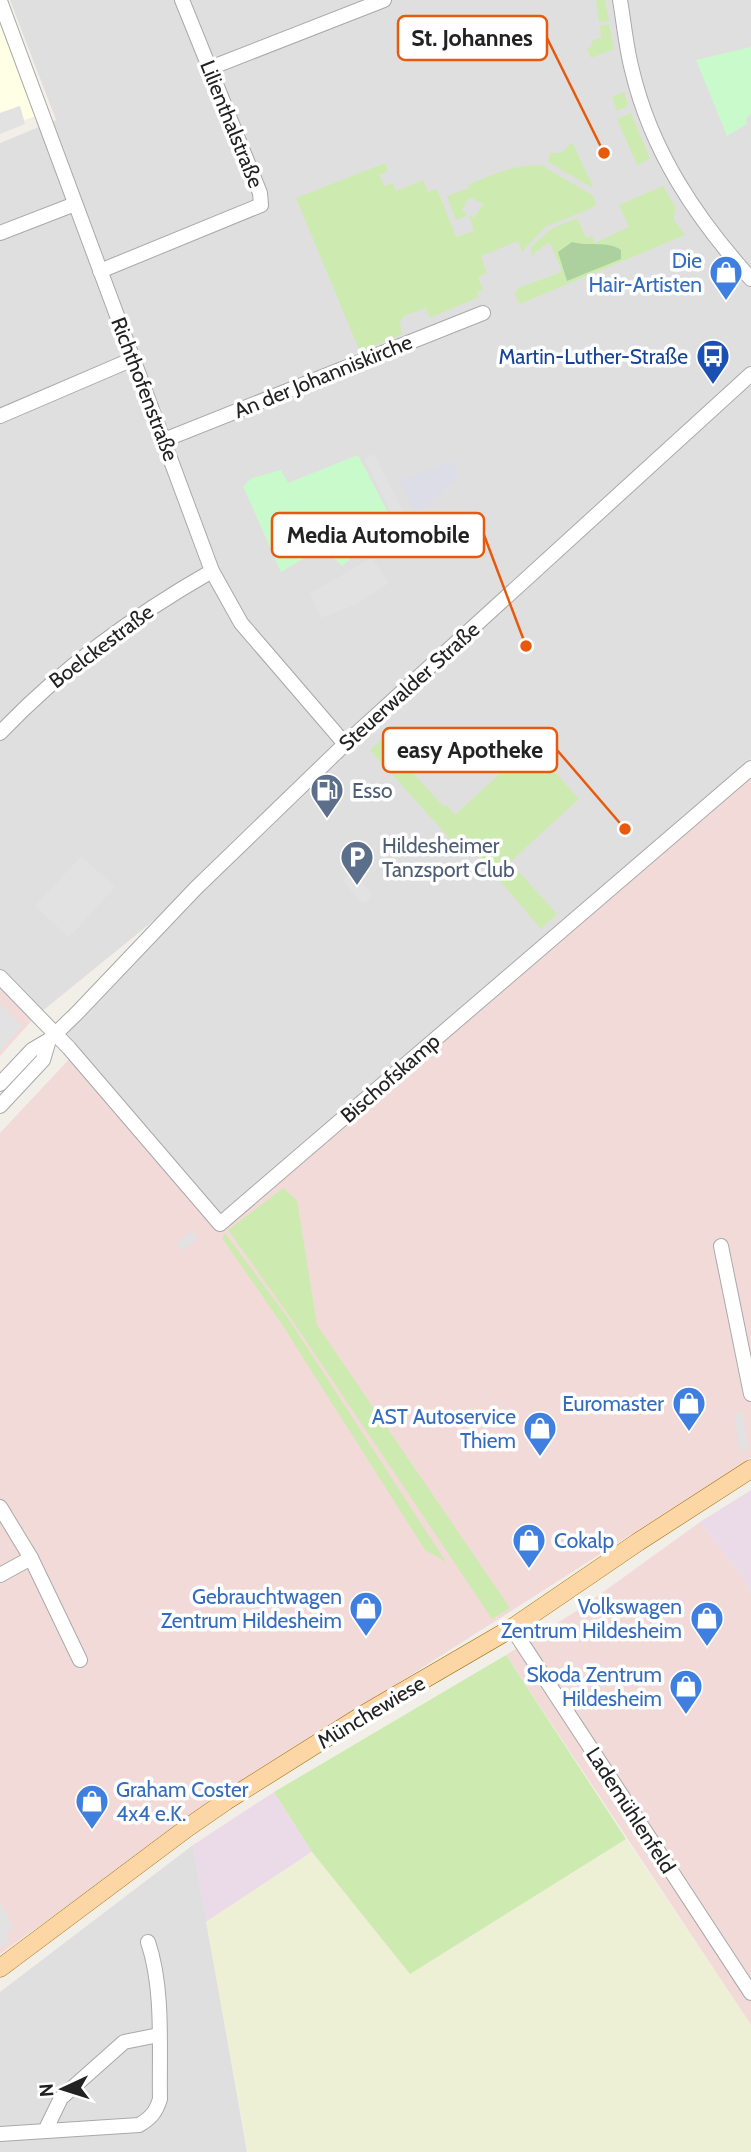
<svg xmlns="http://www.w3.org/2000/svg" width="751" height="2152" font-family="Cabin,sans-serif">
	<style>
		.residential { fill: #e0dfdf }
		.commercial { fill: #f2dad9 }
		.industrial { fill: #ebdbe8 }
		.education { fill: #ffffe5 }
		.farmland { fill: #eef0d5 }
		.grass { fill: #cdebb0 }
		.forest { fill: #add19e }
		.park { fill: #c8facc }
		.parking { fill: #e2e2e2 }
		.plaza { fill: #dddde8 }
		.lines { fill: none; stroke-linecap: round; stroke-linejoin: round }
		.minor-casing { stroke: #a9a9a9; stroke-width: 16 }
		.major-casing { stroke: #a06b00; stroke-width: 19 }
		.minor { stroke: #fff; stroke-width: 14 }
		.major { stroke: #fcd6a4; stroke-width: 18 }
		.labels { text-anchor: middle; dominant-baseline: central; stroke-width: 7; stroke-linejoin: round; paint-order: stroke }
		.street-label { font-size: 21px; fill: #222; stroke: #fff }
		.shop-label { font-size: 21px; fill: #366cbe; stroke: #fff; text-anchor: end }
		.transit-label { font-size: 21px; fill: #164399; stroke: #fff; text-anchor: end }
		.service-label { font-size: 21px; fill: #4e5e75; stroke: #fff; text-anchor: start }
		.leader { fill: none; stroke: #e8590c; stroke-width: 2.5 }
		.callout-dot { fill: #e8590c; stroke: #fff; stroke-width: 2.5 }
		.callout { fill: #fff; stroke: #e8590c; stroke-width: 2.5 }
		.callout-label { font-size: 23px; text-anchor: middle; font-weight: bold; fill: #222 }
	</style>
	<rect width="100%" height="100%" fill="#f2efe9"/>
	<!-- residential -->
	<g class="residential">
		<path d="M10,0h741v268l-48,-48 48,60v91l-556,516 -160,130 -35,-37v-837l56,-23z"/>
		<path d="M751,375v383l-527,462 -163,-183 137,-148z"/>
		<path d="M193,1845l54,307h-247v-160z"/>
	</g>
	<!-- commercial -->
	<g class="commercial">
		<path d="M751,758v700l-527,336 -224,160v-821l73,-78 151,167z"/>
		<path d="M0,980l35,37 -35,39z"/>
		<path d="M700,1522l51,67v436l-245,-370 75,-47z"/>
	</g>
	<!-- industrial -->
	<g class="industrial">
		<path d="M751,1490v99l-51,-67z"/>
		<path d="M274,1792l38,60 -106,70 -13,-77z"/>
	</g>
	<!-- education -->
	<path class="education" d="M0,16l37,100 -13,4 -5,-14 -19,7z"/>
	<!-- farmland -->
	<path class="farmland" d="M626,1839l125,186v127h-503l-42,-230 106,-70 98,121z"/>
	<!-- grass -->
	<g class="grass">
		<path d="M596,0h9l4,21 -10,1z"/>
		<path d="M609,24l5,25 -23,9 -4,-9 4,-2 2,-7 8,-2 -1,-12z"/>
		<path d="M624,92l4,14 -11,5 -5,-14z"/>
		<path d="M631,113l19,46 -13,6 -20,-46z"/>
		<path d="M572,142l21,45h-2l-43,-25 2,-9h11z"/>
		<path d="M385,163l3,8 -9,4 6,11 8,-3 3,8 27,-11 5,12 9,-3 19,48 18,-6 -5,-16 5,3 9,-14 -13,-7 -8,13 5,4 -1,2 -10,4 -9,-24 22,-8 -1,-3c22,-9 50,-23 75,-19l49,29 5,9 -5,4 -47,19 -23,25 -4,-11 -37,15 6,17 -9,4 5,12 -6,3 2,5 -49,21 -4,-10 -22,8 -4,6 2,12 -42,18 -64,-154z"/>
		<path d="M663,186l12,21 -1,13 11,15 -165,69 -5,-10 3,-6 44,-16 -12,-29 -8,3v3l-8,3 1,4h-3l-1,-9 20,-18 26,-11 9,20 6,-2 3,7 34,-16 -10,-22z"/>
		<path d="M382,739l62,68 3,-2 8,10 76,-70 48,54 -69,63 47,52 -16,15 -81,-95 -8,7 -82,-91z"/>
		<path d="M283,1188l14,12 20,125 193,283 -18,11 -202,-302 -62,-87z"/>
		<path d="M225,1233l63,85 158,244 -21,-12 -144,-227 -59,-85z"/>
		<path d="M506,1655l120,184 -216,135 -98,-122 -38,-60z"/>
	</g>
	<!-- forest -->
	<path class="forest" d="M572,242c17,5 35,-2 49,8v9l-54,22 -9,-29z"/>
	<!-- park -->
	<g class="park">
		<path d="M751,47v67l-5,4 1,6 -20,12 -31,-76z"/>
		<path d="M358,455l36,69 -52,42 -19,-19 -42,25 -38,-86 9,-8 29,-8 7,13z"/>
	</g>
	<!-- parking -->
	<g class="parking">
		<path d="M20,106l5,18 -25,10v-21z"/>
		<path d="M374,454l33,65 -10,5 -33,-65z"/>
		<path d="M372,558l17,25 -32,21 -36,14 -11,-25z"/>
		<path d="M81,856l34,31 -46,51 -34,-32z"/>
		<path d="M352,872l21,23 -10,9 -21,-24z"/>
		<path d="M0,1003l22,23 -22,25z"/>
		<path d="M191,1231l7,7 -15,13 -7,-7z"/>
		<path d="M742,1412l6,38 -8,1 -6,-37z"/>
		<path d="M0,1904l14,24 -9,5 5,8 -10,6z"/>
	</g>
	<!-- plaza -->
	<path class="plaza" d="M451,460l8,16 -42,38 -18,-33z"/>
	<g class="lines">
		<defs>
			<g id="minor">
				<path d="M620,0c4,23 6,47 12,70 19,81 64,148 119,209"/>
				<path d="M0,1l212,570 29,52 104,121"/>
				<path d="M210,68l174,-68"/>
				<path d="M0,233l75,-29"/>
				<path d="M100,271l161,-66 -1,-12 -78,-193"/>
				<path d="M0,416l133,-57"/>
				<path d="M164,440l319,-127"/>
				<path d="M0,733c63,-66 133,-117 212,-162"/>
				<path d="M0,977l69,71 151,176 531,-456"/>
				<path d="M0,1084l32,-34 17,-10 27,-26 120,-126 149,-144 406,-370"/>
				<path d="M0,1106l43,-46 6,-20"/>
				<path d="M721,1246l30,148"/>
				<path d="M0,1507l31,51 49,102"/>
				<path d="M0,1575l31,-17"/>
				<path d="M512,1628l239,365"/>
				<path d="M45,2131l16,-33 63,-56 35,-7"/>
				<path d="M0,2134l139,-9c12,-7 17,-13 21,-26 -1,-50 4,-110 -12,-157"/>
			</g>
			<path id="major" d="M0,1968l187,-140 39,-27 135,-85 151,-88 126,-86 113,-73"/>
		</defs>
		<!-- minor casing -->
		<use href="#minor" class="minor-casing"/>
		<!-- major casing -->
		<use href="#major" class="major-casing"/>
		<!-- minor -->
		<use href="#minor" class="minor"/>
		<!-- major -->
		<use href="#major" class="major"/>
	</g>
	<!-- icons -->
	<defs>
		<symbol id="shop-pin" viewBox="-11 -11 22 30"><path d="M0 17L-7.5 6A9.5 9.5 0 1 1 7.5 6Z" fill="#3f7fe0" stroke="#fff"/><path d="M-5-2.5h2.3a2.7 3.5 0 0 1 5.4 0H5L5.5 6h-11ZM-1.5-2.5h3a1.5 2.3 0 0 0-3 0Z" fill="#fff"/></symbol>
		<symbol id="bus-pin" viewBox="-11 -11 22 30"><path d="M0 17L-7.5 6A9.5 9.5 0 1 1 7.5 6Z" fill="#1a4fb4" stroke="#fff"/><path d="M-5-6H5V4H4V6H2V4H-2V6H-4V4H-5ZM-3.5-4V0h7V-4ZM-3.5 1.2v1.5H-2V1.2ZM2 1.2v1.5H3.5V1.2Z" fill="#fff"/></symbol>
		<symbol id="fuel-pin" viewBox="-11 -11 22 30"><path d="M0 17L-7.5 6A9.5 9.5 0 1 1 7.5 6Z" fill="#5c6f8a" stroke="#fff"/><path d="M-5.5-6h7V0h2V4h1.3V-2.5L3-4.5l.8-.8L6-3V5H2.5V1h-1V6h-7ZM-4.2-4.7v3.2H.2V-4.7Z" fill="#fff"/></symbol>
		<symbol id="parking-pin" viewBox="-11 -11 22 30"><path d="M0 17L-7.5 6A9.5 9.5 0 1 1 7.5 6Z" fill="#5c6f8a" stroke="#fff"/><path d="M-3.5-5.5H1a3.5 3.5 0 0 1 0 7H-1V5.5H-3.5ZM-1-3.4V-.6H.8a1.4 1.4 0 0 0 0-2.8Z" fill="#fff"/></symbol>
	</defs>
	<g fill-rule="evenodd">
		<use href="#shop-pin" x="707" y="253" width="38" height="52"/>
		<use href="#bus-pin" x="694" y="337" width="38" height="52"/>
		<use href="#fuel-pin" x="308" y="771" width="38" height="52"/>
		<use href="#parking-pin" x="338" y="838" width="38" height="52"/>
		<use href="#shop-pin" x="670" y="1384" width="38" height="52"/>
		<use href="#shop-pin" x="521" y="1409" width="38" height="52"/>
		<use href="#shop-pin" x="510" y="1521" width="38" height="52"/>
		<use href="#shop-pin" x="347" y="1589" width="38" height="52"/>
		<use href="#shop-pin" x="688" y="1599" width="38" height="52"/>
		<use href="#shop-pin" x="667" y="1667" width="38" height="52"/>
		<use href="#shop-pin" x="73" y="1782" width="38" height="52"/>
	</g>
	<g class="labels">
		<!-- street labels -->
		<g class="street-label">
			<text transform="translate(232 124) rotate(68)">Lilienthalstraße</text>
			<text transform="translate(323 376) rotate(-22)">An der Johanniskirche</text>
			<text transform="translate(145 389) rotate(69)">Richthofenstraße</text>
			<text transform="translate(101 646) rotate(-37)">Boelckestraße</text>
			<text transform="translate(409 686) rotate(-42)">Steuerwalder Straße</text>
			<text transform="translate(390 1078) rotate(-41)">Bischofskamp</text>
			<text transform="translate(371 1712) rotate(-31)">Münchewiese</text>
			<text transform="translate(631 1810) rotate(57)">Lademühlenfeld</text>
		</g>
		<!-- shop labels -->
		<g class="shop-label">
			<text x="702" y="260">Die<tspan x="702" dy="24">Hair-Artisten</tspan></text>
			<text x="664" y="1403">Euromaster</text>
			<text x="516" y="1416">AST Autoservice<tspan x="516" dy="24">Thiem</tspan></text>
			<text x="554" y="1540" text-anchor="start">Cokalp</text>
			<text x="342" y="1596">Gebrauchtwagen<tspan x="342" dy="24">Zentrum Hildesheim</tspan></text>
			<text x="682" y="1606">Volkswagen<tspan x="682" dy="24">Zentrum Hildesheim</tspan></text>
			<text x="662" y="1674">Skoda Zentrum<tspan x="662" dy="24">Hildesheim</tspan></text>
			<text x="116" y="1789" text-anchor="start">Graham Coster<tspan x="116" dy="24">4x4 e.K.</tspan></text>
		</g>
		<!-- transit labels -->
		<g class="transit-label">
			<text x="688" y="356">Martin-Luther-Straße</text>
		</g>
		<!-- service labels -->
		<g class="service-label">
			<text x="352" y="790">Esso</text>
			<text x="382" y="845">Hildesheimer<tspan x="382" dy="24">Tanzsport Club</tspan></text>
		</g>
	</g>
	<!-- callouts -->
	<path class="leader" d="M604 153L547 38M526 646L484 535M625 829L557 750"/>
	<g class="callout-dot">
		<circle cx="604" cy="153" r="7"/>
		<circle cx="526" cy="646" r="7"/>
		<circle cx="625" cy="829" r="7"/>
	</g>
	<g class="callout">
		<rect x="398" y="16" width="149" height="44" rx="7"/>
		<rect x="272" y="513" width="212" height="44" rx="7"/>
		<rect x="383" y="728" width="174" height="44" rx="7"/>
	</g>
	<g class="callout-label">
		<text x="472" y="46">St. Johannes</text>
		<text x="378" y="543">Media Automobile</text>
		<text x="470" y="758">easy Apotheke</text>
	</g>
	<!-- north arrow -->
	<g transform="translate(63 2089) rotate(266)" stroke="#ffffff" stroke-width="5" paint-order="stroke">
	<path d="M0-5L12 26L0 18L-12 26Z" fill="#222222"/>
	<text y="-10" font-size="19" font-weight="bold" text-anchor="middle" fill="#222222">N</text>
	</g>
</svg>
